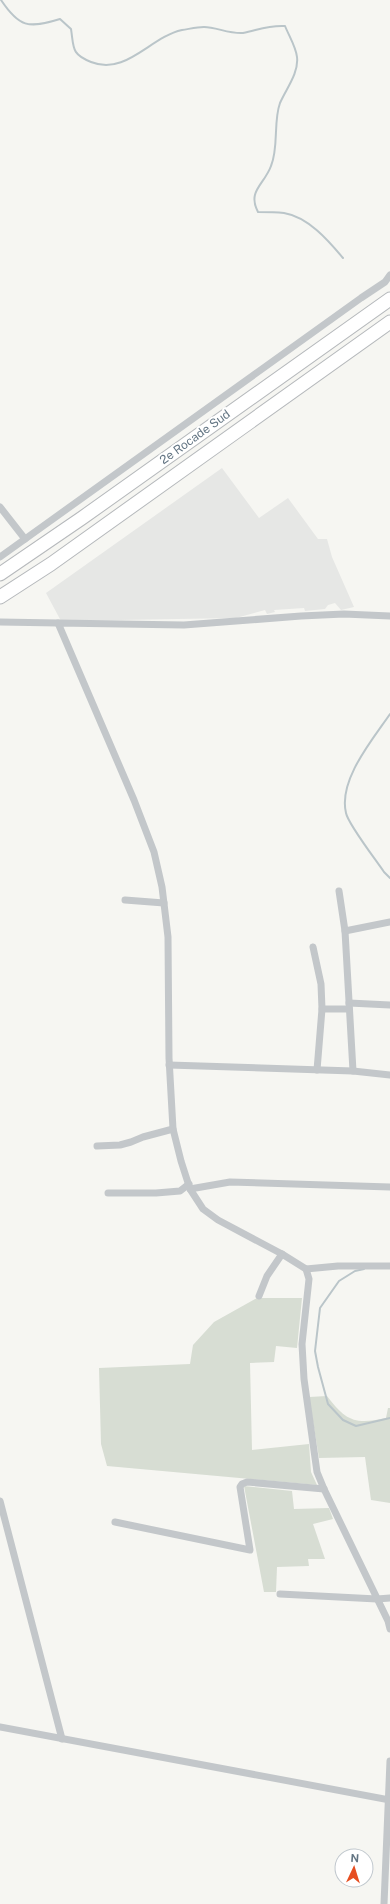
<svg xmlns="http://www.w3.org/2000/svg" width="390" height="1904" font-family="'Public Sans',sans-serif">
	<style>
		.built { fill: #e6e7e5 }
		.green { fill: #d7ddd3 }
		.lines { fill: none; stroke-linecap: round; stroke-linejoin: round }
		.stream { stroke: #bac5c9; stroke-width: 2 }
		.highway-casing { stroke: #b6b9bc; stroke-width: 15 }
		.street { stroke: #c3c7ca; stroke-width: 7 }
		.highway { stroke: #fff; stroke-width: 13 }
		.labels { text-anchor: middle; dominant-baseline: central; stroke-width: 4; stroke-linejoin: round; paint-order: stroke }
		.street-label { font-size: 12px; fill: #647684; stroke: #fff }
	</style>
	<rect width="100%" height="100%" fill="#f6f6f2"/>
	<!-- built -->
	<path class="built" d="M222,468l37,50 29,-20 30,41h9l5,18 22,50 -13,3 -6,-7 -7,2 -3,4 -20,2 -1,-3 -30,2 1,2 -8,2 -2,-4 -29,8 -175,3 -15,-28z"/>
	<!-- green -->
	<g class="green">
		<path d="M257,1298h45l-5,50 -21,-2 -2,16 -24,1 2,87 57,-6 2,28 6,13 -210,-19 -6,-22 -2,-76 91,-4 3,-19 21,-23z"/>
		<path d="M327,1396c19,25 28,29 59,22l2,-10h2v95l-19,-3 -6,-43 -46,1 -10,-61z"/>
		<path d="M244,1486l48,5 2,18 35,-1 4,11 -20,5 12,35h-17l1,7 -32,1 -1,25h-12z"/>
	</g>
	<g class="lines">
		<!-- stream -->
		<g class="stream">
			<path d="M1,0c18,27 27,29 59,19l11,10c3,19 0,25 20,33 35,14 59,-25 91,-32 7,-1 15,-3 22,-3 12,0 25,7 39,6 15,-3 25,-8 42,-7 4,10 11,21 12,31 2,16 -11,32 -17,46 -7,19 -1,44 -9,63 -7,19 -24,25 -13,46 9,0 17,0 26,1 24,4 44,27 59,45"/>
			<path d="M390,714c-17,25 -52,66 -44,99 2,11 30,47 38,59l6,6"/>
			<path d="M364,1269l-9,2 -16,10 -19,27 -5,43 3,16 10,37 15,16 13,6 34,-8"/>
		</g>
		<defs>
			<g id="highway">
				<path d="M0,574l82,-56 308,-219"/>
				<path d="M0,597l51,-33 339,-242"/>
			</g>
		</defs>
		<!-- highway casing -->
		<use href="#highway" class="highway-casing"/>
		<!-- street -->
		<g class="street">
			<path d="M0,507l25,32"/>
			<path d="M0,557l361,-259 24,-16 5,-7"/>
			<path d="M390,616l-46,-2 -43,2 -117,9 -126,-2 76,177 20,52 8,35 6,50 1,121 4,71 8,32 9,28 13,20 15,11 64,34 24,15 3,10 -7,65 2,35 13,93 7,17 64,132 2,8"/>
			<path d="M0,622l58,1"/>
			<path d="M339,891l6,40 8,140"/>
			<path d="M125,900l39,3"/>
			<path d="M345,931l45,-9"/>
			<path d="M313,947l8,37 1,25 -5,61"/>
			<path d="M349,1003l41,2"/>
			<path d="M322,1009h27"/>
			<path d="M169,1065l184,6 37,4"/>
			<path d="M97,1146l23,-1 11,-3 12,-5 30,-8"/>
			<path d="M190,1189l40,-7 160,5"/>
			<path d="M108,1193h48l24,-2 9,-7"/>
			<path d="M306,1269l32,-3h52"/>
			<path d="M259,1296l8,-20 15,-22"/>
			<path d="M0,1501l62,238"/>
			<path d="M115,1522l135,28 -10,-63 2,-3 5,-2 77,7"/>
			<path d="M280,1594l97,5 13,-1"/>
			<path d="M0,1727l390,73"/>
			<path d="M384,1904l6,-143"/>
		</g>
		<!-- highway -->
		<use href="#highway" class="highway"/>
	</g>
	<g class="labels">
		<!-- street labels -->
		<g class="street-label">
			<text transform="translate(195 437) rotate(-36)">2e Rocade Sud</text>
		</g>
	</g>
	<!-- north arrow -->
	<g transform="translate(354 1868) rotate(4)"><circle r="19" fill="#ffffff" stroke="#c1c8ce"/>
	<path d="M0-3L7 15L0 10L-7 15Z" fill="#e64e21"/>
	<text y="-6" font-size="11" font-weight="bold" text-anchor="middle" fill="#647684">N</text>
	</g>
</svg>
